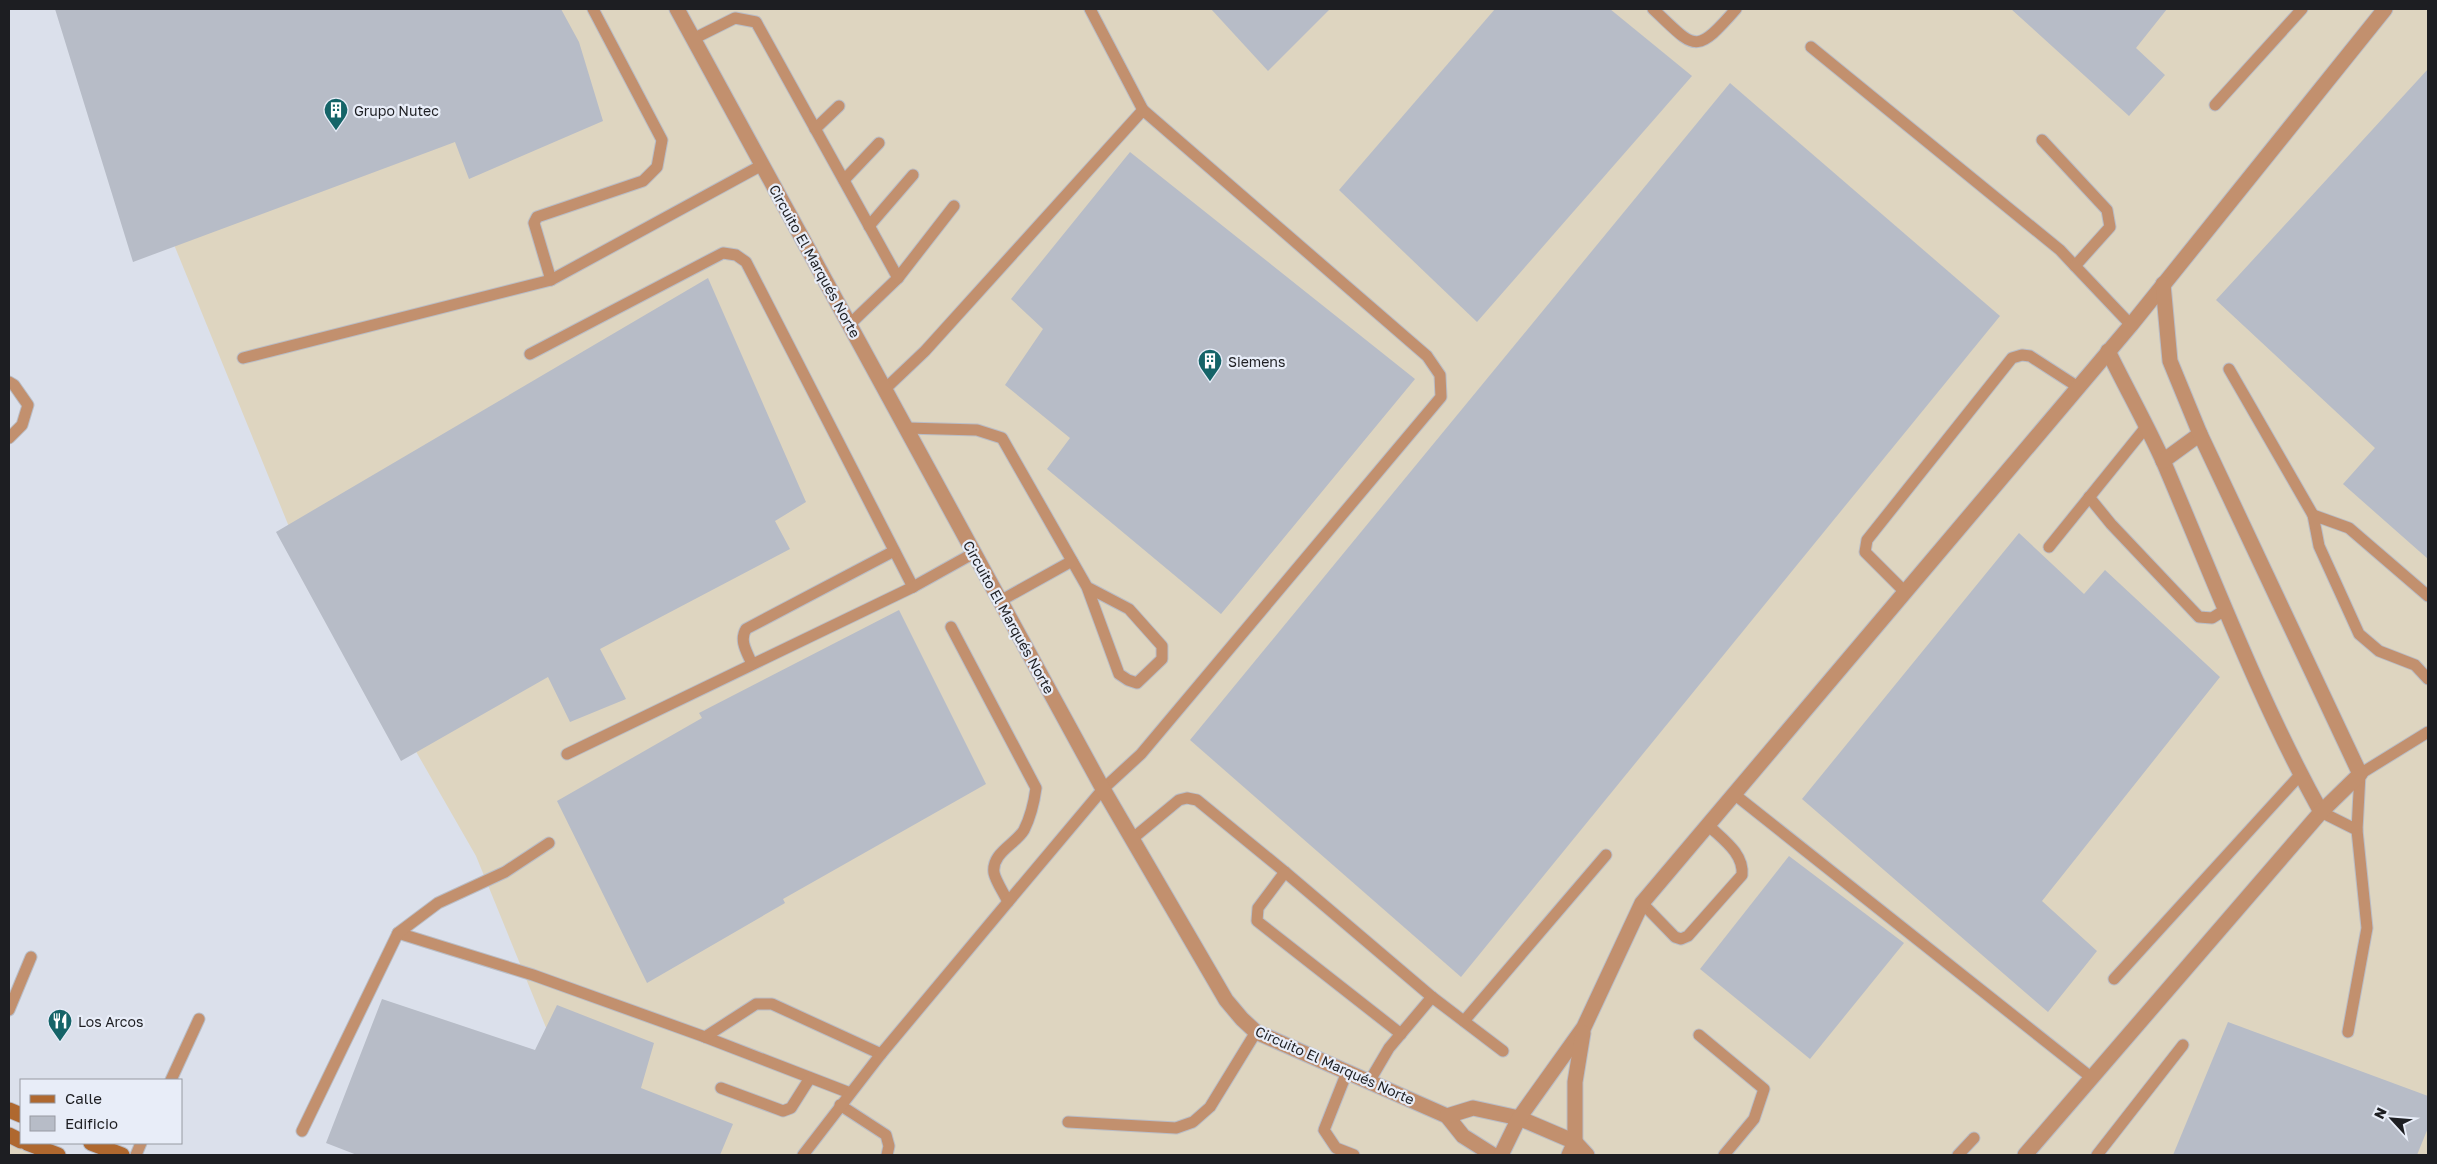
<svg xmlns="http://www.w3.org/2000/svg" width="2437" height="1164" font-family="'Golos Text',sans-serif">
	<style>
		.industrial { fill: #ded5c0 }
		.building { fill: #b7bcc7 }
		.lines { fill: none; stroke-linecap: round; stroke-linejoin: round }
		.lane-casing { stroke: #b9bdc7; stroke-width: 13 }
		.street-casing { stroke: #b9bdc7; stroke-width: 17 }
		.secondary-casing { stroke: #b9bdc7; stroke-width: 17 }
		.lane { stroke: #c2906e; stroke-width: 11 }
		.street { stroke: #c2906e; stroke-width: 15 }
		.secondary { stroke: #af682f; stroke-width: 15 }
		.labels { text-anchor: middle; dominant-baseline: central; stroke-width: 4.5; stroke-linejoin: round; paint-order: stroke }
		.poi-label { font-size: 14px; fill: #1d1e22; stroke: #e8edf8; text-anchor: start }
		.street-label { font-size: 14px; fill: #1d1e22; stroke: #e8edf8 }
	</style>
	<rect width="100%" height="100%" fill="#dbe0eb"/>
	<!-- industrial -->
	<g class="industrial">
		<path d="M78,9h2350v1146h-1830l-122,-299 -182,-317z"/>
		<path d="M9,1134l51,21h-51z"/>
	</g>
	<!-- building -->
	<g class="building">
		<path d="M55,9h506l18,33 24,79 -134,58 -14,-37 -322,120z"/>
		<path d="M1211,9h119l-62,62z"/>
		<path d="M1495,9h115l82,67 -215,246 -138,-132z"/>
		<path d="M2011,9h156l-31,39 29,27 -36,41z"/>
		<path d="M2428,69v490l-85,-75 32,-36 -159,-148z"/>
		<path d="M1730,83l270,233 -539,661 -271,-237z"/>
		<path d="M1130,152l285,227 -194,235 -174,-145 23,-31 -65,-53 38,-56 -32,-30z"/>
		<path d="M708,278l98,224 -31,19 15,28 -190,100 26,50 -56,23 -22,-45 -147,84 -125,-229z"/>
		<path d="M2019,533l65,61 21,-24 115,107 -178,224 55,50 -49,61 -246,-213z"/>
		<path d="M899,610l87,174 -203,115 2,4 -138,80 -90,-182 145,-83 -3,-5z"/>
		<path d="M1789,856l115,87 -94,116 -110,-90z"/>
		<path d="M382,999l153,51 22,-45 97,38 -13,45 92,36 -13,31h-363l-31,-12z"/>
		<path d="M2228,1022l200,74v32l-11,27h-244z"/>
	</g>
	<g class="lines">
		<defs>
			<g id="lane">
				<path d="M1090,9l53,101"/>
				<path d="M1653,9c42,39 41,48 83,0"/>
				<path d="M693,39l42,-21 21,4 142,256 -49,47"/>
				<path d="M1811,47l249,203 15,16"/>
				<path d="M2215,105l87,-96"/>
				<path d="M815,129l24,-23"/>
				<path d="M2042,140l65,70 3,17 -35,39 56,59"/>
				<path d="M844,180l35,-37"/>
				<path d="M869,226l44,-51"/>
				<path d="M898,278l56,-72"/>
				<path d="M551,280l-17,-57 3,-6 106,-36 14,-14 5,-27 -69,-131"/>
				<path d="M530,354l193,-101 13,2 10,7 167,325"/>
				<path d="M243,358l308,-78 211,-115"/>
				<path d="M2229,369l84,146"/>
				<path d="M9,382l5,3 14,20 -6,20 -13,13"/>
				<path d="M906,428l71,2 25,8 85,149 42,22 33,37v13l-25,24 -9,-3 -9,-6 -32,-87"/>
				<path d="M2089,497l22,27 88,93 13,1 13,-8"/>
				<path d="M2049,547l97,-120"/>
				<path d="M1905,592l-40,-40 2,-12 145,-182 10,-3 8,1 48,31"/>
				<path d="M2428,596l-79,-68 -36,-13 6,31 40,88 20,17 36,14 13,14"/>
				<path d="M1000,601l72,-40"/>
				<path d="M951,627l85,161c-2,15 -5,28 -12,42 -8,14 -33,23 -30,43 2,9 10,20 14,29"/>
				<path d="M752,664c-5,-12 -13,-23 -6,-35l148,-78"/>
				<path d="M567,754l346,-167 61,-34"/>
				<path d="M1734,794l358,284"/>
				<path d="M2321,812l36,18"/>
				<path d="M1132,839l47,-39 8,-2 10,2 88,72"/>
				<path d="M1642,903l33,34 6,2 7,-3 54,-61c2,-22 -20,-36 -34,-50"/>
				<path d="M398,933l135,42 172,62 145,56"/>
				<path d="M2114,979l186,-204"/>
				<path d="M9,1010l22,-53"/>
				<path d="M1464,1021l142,-166"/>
				<path d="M2348,1032l19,-104 -10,-98 3,-56 68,-42"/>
				<path d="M1401,1034l-144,-113 1,-13 27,-36 147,125 71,54"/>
				<path d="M1699,1035l65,54 -10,30 -30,36"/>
				<path d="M705,1037l51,-33h16l109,50"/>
				<path d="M1347,1072l-23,58 12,18 18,7"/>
				<path d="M171,1080l28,-61"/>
				<path d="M1369,1082l20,-34 43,-51"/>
				<path d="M721,1088l62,23 8,-3 19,-30"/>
				<path d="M840,1105l46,30 3,11 -2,9"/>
				<path d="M1068,1122l108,6 17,-6 17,-15 46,-75"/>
				<path d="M302,1131l96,-198 40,-30 67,-31 44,-29"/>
				<path d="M136,1155l5,-12"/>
				<path d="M803,1155l78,-101 127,-152 95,-113 38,-35 300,-357 -1,-22 -13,-19 -284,-246 -218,241 -40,38"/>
				<path d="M1958,1155l16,-17"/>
				<path d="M2097,1155l86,-110"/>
			</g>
			<g id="street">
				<path d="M677,9l426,780 123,211 16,19 14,13 191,84 16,20 30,19"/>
				<path d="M2108,351c18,37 39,74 56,112 50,117 95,237 157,349"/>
				<path d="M2163,461l37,-27"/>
				<path d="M1447,1116l26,-8 46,10 56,24 12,13"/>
				<path d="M1501,1155l18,-37 65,-91 58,-124 489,-578 254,-316"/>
				<path d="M1569,1155l6,-13v-60l8,-49"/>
				<path d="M2025,1155l296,-343 39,-38 -160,-340 -30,-73 -7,-77"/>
			</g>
			<g id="secondary">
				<path d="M9,1110l12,5"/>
				<path d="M9,1135l12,6"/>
				<path d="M27,1143l31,12"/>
				<path d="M91,1143l31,12"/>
			</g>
		</defs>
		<!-- lane casing -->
		<use href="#lane" class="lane-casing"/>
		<!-- street casing -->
		<use href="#street" class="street-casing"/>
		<!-- secondary casing -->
		<use href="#secondary" class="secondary-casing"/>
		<!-- lane -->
		<use href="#lane" class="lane"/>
		<!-- street -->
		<use href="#street" class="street"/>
		<!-- secondary -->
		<use href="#secondary" class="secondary"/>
	</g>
	<!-- icons -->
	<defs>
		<symbol id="building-pin" viewBox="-11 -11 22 30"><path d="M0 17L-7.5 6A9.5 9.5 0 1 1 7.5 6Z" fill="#156468" stroke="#e8edf8"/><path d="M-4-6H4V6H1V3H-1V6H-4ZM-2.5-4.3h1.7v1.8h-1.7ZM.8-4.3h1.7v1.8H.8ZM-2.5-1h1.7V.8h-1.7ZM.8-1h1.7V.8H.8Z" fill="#fff"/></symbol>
		<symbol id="restaurant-pin" viewBox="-11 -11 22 30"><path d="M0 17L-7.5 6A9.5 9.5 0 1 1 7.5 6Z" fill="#156468" stroke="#e8edf8"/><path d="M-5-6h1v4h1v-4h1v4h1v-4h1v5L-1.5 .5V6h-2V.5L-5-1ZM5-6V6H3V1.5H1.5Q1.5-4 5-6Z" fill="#fff"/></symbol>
	</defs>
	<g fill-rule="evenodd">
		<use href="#building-pin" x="322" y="96" width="28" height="38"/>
		<use href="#building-pin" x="1196" y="347" width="28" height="38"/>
		<use href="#restaurant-pin" x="46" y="1007" width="28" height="38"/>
	</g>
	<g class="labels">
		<!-- poi labels -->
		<g class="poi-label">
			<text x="354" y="110">Grupo Nutec</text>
			<text x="1228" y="361">Siemens</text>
			<text x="78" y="1021">Los Arcos</text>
		</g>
		<!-- street labels -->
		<g class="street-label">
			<text transform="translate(815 261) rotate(61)">Circuito El Marqués Norte</text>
			<text transform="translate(1009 617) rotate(61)">Circuito El Marqués Norte</text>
			<text transform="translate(1335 1065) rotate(24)">Circuito El Marqués Norte</text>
		</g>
	</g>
	<!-- border -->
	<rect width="2437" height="1164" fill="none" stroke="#1d1e22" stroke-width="20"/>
	<!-- legend -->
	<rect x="20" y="1079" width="162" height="65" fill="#e8edf8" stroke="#979aa2"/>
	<rect x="30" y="1095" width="25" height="8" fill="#af682f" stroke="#979aa2"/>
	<text x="65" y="1104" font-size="15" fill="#1d1e22">Calle</text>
	<rect x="30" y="1116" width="25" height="15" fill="#b7bcc7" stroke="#979aa2"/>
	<text x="65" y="1129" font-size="15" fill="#1d1e22">Edificio</text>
	<!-- north arrow -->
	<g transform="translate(2392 1119) rotate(296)" stroke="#e8edf8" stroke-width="4" paint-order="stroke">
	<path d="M0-4L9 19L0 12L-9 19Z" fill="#1d1e22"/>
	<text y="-8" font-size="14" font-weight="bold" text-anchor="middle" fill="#1d1e22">N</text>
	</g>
</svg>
